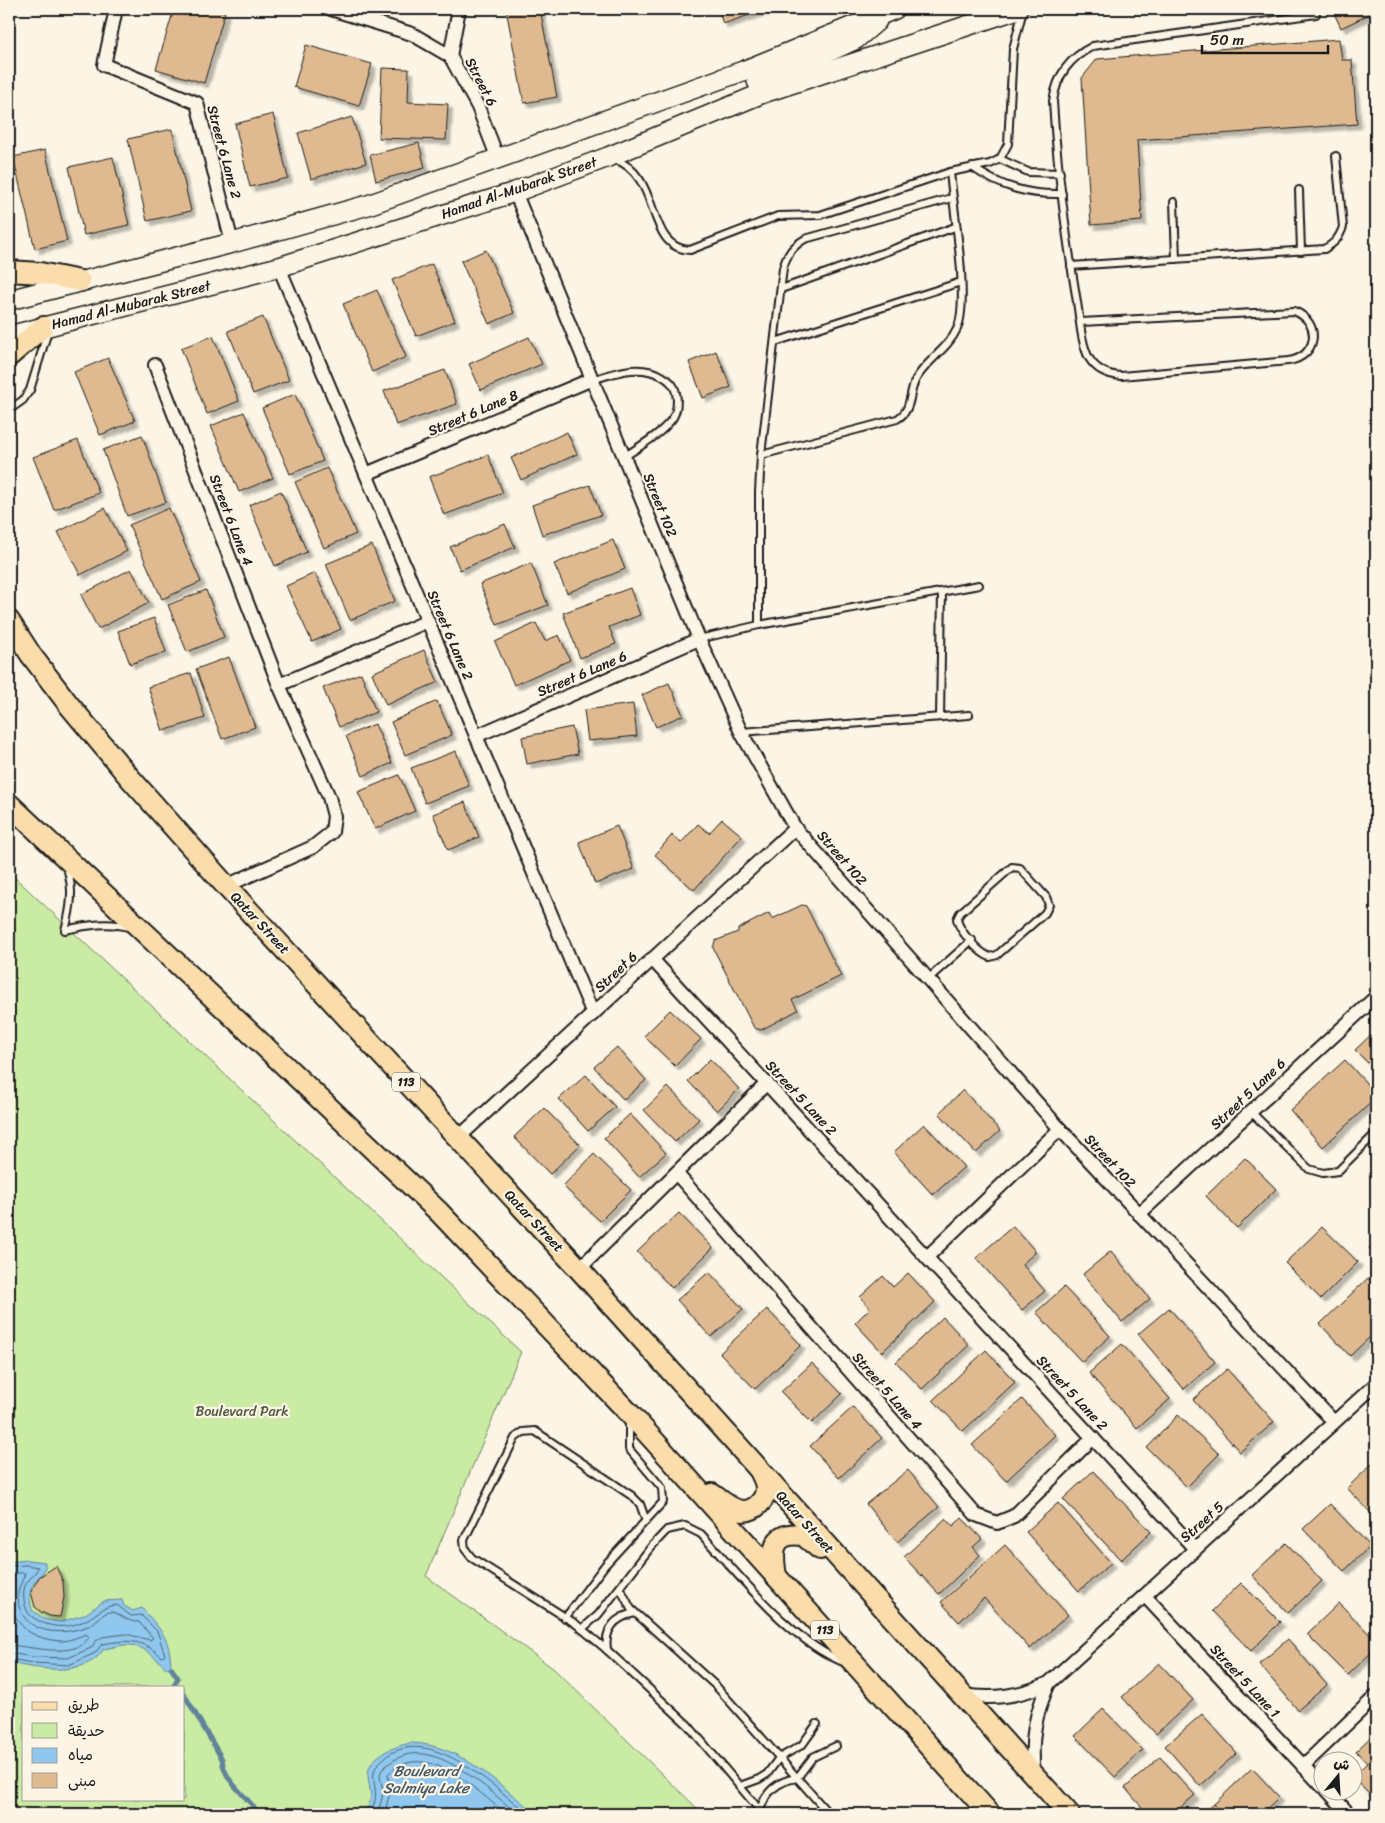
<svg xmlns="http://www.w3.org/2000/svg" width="1385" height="1823" font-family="Sriracha,'Playpen Sans Arabic',sans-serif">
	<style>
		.green { fill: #c9eba3; stroke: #728460; fill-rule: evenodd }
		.water { fill: #8fc7ee; stroke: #61839a }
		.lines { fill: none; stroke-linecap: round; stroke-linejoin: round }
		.shore { stroke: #4a6070; stroke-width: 1 }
		.stream { stroke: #61839a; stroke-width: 5 }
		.building { fill: #dfba90; stroke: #1c1c1c; filter: url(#shadow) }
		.service-casing { stroke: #1c1c1c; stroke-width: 10 }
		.minor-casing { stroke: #1c1c1c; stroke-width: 16 }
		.secondary-casing { stroke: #1c1c1c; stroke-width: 22 }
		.primary-casing { stroke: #1c1c1c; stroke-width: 24 }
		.service { stroke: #fcf5e5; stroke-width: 6 }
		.minor { stroke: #fcf5e5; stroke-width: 12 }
		.secondary { stroke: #fcf5e5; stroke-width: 19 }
		.primary { stroke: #faddab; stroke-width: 20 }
		.labels { text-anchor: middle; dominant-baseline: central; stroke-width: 4.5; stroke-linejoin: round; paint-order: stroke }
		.shield { fill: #fcf5e5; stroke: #5f5d58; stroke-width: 1 }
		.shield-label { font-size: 12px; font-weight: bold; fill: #1c1c1c }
		.street-label { font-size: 14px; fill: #1c1c1c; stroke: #fcf5e5 }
		.park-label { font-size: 14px; fill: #505a44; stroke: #fcf5e5 }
		.water-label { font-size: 15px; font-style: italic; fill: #445866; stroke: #fcf5e5 }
	</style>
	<defs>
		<filter id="shadow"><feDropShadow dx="4.5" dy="4.5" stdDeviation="1" flood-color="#0004"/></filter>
	</defs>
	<rect width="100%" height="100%" fill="#fcf5e5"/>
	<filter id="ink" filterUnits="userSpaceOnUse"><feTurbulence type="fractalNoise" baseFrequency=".02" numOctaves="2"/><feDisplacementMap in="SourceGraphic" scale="10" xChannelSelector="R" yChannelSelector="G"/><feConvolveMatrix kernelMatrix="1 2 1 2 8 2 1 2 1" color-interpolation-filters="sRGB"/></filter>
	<g filter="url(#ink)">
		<!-- green -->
		<path class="green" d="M9,872l512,480 -95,224 128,93 149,145h-694zM24,1687h160v112h-160z"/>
		<!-- water -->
		<g class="water">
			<path d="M27,1560l18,2c2,19 -22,15 -13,48l12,9 16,3 24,-7 20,-14 18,-1 2,6 9,5 9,-3c19,23 28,28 29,60h-5c-12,-11 -24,-25 -42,-23 -7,1 -13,3 -20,4 -18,29 -66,20 -95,14v-101z"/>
			<path d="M411,1743c50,1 88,42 125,71h-177c19,-11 9,-24 9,-40 1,-19 27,-28 43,-31z"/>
		</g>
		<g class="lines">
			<!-- shore -->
			<g class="shore">
				<path d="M9,1566l18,-1 11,2c-2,7 -10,12 -13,19 -3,8 -1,24 6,30 16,12 36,14 55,4 12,-6 16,-14 31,-15l14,11 10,-1 16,16 8,24 -3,2c-22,-19 -33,-17 -60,-13l-7,9 -26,12 -36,-2 -24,-4"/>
				<path d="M9,1573h16c-2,8 -8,15 -7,25 1,36 44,39 70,28 8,-3 14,-14 23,-14 8,0 16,11 28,10l14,16 -3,2 -24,-6 -24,3 -6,4 -5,7 -23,10 -35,-1 -24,-4"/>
				<path d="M9,1580l3,2c-4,29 5,50 35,57 5,1 11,2 16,2 8,-1 15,-4 23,-7l3,3c-12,23 -60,9 -80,8"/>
				<path d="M368,1814c17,-18 -2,-36 10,-50 44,-49 115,22 150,50"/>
				<path d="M376,1814c4,-7 6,-14 7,-22 0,-8 -6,-15 -1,-22 4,-5 10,-9 16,-12 39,-20 91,33 120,56"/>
				<path d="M384,1814l6,-21 -2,-19c38,-36 88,16 118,40"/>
			</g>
			<!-- stream -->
			<g class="stream">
				<path d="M171,1668l7,10 -4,7 2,2"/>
				<path d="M184,1694l38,65c3,25 24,35 37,55"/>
			</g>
		</g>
		<!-- building -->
		<g class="building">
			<path d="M174,9h41l10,3 -21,71 -48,-14z"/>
			<path d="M506,9h34l17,88 -33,6z"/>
			<path d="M718,9h49l-44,15z"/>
			<path d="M1332,9h38l2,4 -31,15z"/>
			<path d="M1339,39l3,21h10l5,64 -220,16 5,81 -51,4 -9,-147 15,-19z"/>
			<path d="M306,45l66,19 -13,42 -65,-19z"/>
			<path d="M382,68l27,1 -1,33 40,2 -2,36 -67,-2z"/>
			<path d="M273,114l15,64 -38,9 -15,-63z"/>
			<path d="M352,117l14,46 -55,16 -13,-46z"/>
			<path d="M172,129l19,82 -44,10 -19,-82z"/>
			<path d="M419,143l6,25 -49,13 -6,-26z"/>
			<path d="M45,150l22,91 -32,8 -22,-92z"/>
			<path d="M113,157l16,68 -45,10 -15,-68z"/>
			<path d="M486,250l28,63 -25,11 -28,-63z"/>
			<path d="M432,264l23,57 -39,15 -24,-56z"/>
			<path d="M377,290l29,67 -34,15 -29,-68z"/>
			<path d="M263,317l26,63 -36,14 -25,-63z"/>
			<path d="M213,336l26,65 -32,13 -26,-66z"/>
			<path d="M529,337l13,27 -61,26 -12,-26z"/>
			<path d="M716,351l15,36 -28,11 -14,-36z"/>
			<path d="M108,358l27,63 -35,14 -26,-63z"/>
			<path d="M445,370l12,34 -61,21 -12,-34z"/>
			<path d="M295,394l28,67 -33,13 -28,-66z"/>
			<path d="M244,412l29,66 -34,14 -28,-66z"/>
			<path d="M567,432l10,22 -56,26 -10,-22z"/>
			<path d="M142,435l24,67 -39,14 -24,-66z"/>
			<path d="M78,440l21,53 -45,17 -21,-53z"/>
			<path d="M488,455l15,38 -59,22 -15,-38z"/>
			<path d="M327,468l29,66 -32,14 -29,-66z"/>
			<path d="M590,485l11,30 -59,20 -10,-30z"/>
			<path d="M281,491l26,61 -32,14 -26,-61z"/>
			<path d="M105,508l22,43 -47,24 -22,-43z"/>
			<path d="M169,508l32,74 -39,17 -33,-74z"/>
			<path d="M505,524l10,23 -55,23 -10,-23z"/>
			<path d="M613,540l12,29 -58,24 -13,-29z"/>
			<path d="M372,545l23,56 -45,19 -24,-56z"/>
			<path d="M531,563l17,42 -51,20 -17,-41z"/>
			<path d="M131,569l18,34 -51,26 -17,-34z"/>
			<path d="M315,573l26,56 -29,13 -26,-56z"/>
			<path d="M630,588l10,27 -31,12 7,17 -36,14 -17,-45z"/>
			<path d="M206,590l18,47 -37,15 -19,-47z"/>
			<path d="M154,618l12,34 -36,12 -12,-33z"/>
			<path d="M536,623l9,18 14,-6 11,25 -56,25 -19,-43z"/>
			<path d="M424,650l14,32 -52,23 -14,-32z"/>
			<path d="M229,657l26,70 -33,12 -26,-70z"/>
			<path d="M191,673l14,45 -42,13 -15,-44z"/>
			<path d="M361,673l15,39 -37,15 -16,-39z"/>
			<path d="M669,683l14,32 -27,12 -14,-32z"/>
			<path d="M437,701l15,34 -47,20 -14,-33z"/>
			<path d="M633,704l4,32 -49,5 -4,-31z"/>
			<path d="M375,724l17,39 -29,13 -17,-40z"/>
			<path d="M572,727l6,27 -51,10 -5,-27z"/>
			<path d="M456,751l13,35 -44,17 -14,-35z"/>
			<path d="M399,775l16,36 -40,18 -17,-37z"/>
			<path d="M465,802l14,35 -31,13 -15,-36z"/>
			<path d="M722,819l20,17 -48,54 -39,-35 17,-20 9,8 17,-19 11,9z"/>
			<path d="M617,826l17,43 -39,15 -16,-42z"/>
			<path d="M802,905l4,1 35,70 -49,24 6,10 -37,20 -7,-2 -4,-8 -37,-72 2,-7 23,-9v-3l31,-16 3,6z"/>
			<path d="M670,1010l31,29 -26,27 -31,-30z"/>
			<path d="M1376,1030v41l-21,-21z"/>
			<path d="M617,1047l29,33 -22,20 -30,-33z"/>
			<path d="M710,1059l29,30 -22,22 -29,-30z"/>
			<path d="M1345,1060l31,34v4l-53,49 -33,-37z"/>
			<path d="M586,1075l29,32 -27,24 -29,-32z"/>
			<path d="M668,1087l31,32 -24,23 -31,-32z"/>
			<path d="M963,1090l37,41 -24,22 -37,-40z"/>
			<path d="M544,1108l36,37 -30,29 -36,-37z"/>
			<path d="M630,1114l36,39 -27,24 -35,-39z"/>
			<path d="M924,1124l40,43 -31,28 -39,-43z"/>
			<path d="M594,1154l37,36 -31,31 -37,-35z"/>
			<path d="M1245,1158l31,31 -39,39 -31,-32z"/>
			<path d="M679,1213l34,35 -41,40 -35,-36z"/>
			<path d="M1013,1226l23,26 -14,12 23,27 -23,19 -46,-52z"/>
			<path d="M1322,1227l36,35 -37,37 -36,-36z"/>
			<path d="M1376,1241v14l-7,-7z"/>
			<path d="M1111,1251l39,48 -28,23 -39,-48z"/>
			<path d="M709,1272l34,37 -32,28 -34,-37z"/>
			<path d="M908,1273l27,29 -53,50 -27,-29 15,-15 -10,-11 23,-21 10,11z"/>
			<path d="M1368,1278l8,9v44l-26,25 -30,-32z"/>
			<path d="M1064,1287l46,49 -28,26 -46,-50z"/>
			<path d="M1169,1308l46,54 -31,27 -46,-55z"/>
			<path d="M767,1309l34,36 -46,44 -35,-36z"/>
			<path d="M943,1317l26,28 -47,44 -26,-27z"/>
			<path d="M1122,1344l48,55 -33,29 -48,-55z"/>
			<path d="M986,1350l29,32 -52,49 -30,-31z"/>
			<path d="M812,1363l30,31 -30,29 -31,-31z"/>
			<path d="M1227,1369l47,53 -34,30 -47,-52z"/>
			<path d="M1022,1399l33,36 -49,46 -34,-36z"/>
			<path d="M853,1407l29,31 -43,40 -29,-32z"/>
			<path d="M1178,1415l41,39 -32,33 -40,-39z"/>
			<path d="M1372,1464l4,5v49l-29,-30z"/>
			<path d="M908,1470l31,37 -42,35 -31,-38z"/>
			<path d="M1093,1471l58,61 -30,28 -58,-61z"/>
			<path d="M1058,1503l53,60 -32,28 -53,-59z"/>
			<path d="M1330,1504l40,42 -26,25 -41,-42z"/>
			<path d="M946,1518l7,8 9,-8 20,21 -9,8 7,8 -41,39 -35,-37z"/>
			<path d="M1286,1543l36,38 -34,32 -36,-38z"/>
			<path d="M1005,1545l63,70 -38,34 -46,-51 -25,24 -18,-20z"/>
			<path d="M56,1566l7,16 1,15 -4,20 -10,-1 -9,-4 -6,-5 -4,-15 8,-15z"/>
			<path d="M1241,1583l39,39 -29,29 -39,-40z"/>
			<path d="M1339,1603l37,38v7l-28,27 -41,-41z"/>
			<path d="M1288,1639l39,46 -29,25 -39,-46z"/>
			<path d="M1159,1663l34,37 -37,34 -34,-37z"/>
			<path d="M1103,1709l40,41 -28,27 -40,-41z"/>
			<path d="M1202,1714l35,39 -37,33 -35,-40z"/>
			<path d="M1376,1732v69l-24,-24 15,-14 -11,-12z"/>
			<path d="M1160,1757l35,38 -22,19h-25l-23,-26z"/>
			<path d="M1252,1768l27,29 -18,17h-37l-10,-10z"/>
			<path d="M1214,1804l10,10h-21z"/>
		</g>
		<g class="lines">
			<defs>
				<g id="service">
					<path d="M614,159c49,17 30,89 76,91l88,-34 42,-1 130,-43 40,-8 10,-5 8,-15 5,-95 10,-39"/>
					<path d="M1000,159l28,13 32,1"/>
					<path d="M972,167c28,20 56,28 90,27"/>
					<path d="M1299,190l2,61"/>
					<path d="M1174,202l2,57"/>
					<path d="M1071,266l253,-17c11,-6 15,-11 19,-22l-7,-71"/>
					<path d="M781,289l174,-62"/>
					<path d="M1081,322l213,-11c28,11 24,46 -6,50l-167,15c-13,-1 -25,-6 -32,-18 -8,-15 -9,-38 -12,-56 -11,-66 -20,-134 -24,-201 4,-26 16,-43 40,-55l223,-32"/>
					<path d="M775,342l186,-60"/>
					<path d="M592,380c23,-7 47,-17 70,-4 7,4 12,8 14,17 2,8 1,19 -4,26 -12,16 -32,27 -48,38"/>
					<path d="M9,410l14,-10 7,-10 18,-59"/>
					<path d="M761,455l136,-36c16,-9 11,-26 19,-40 11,-19 32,-30 41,-50 13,-27 -4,-123 -7,-157"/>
					<path d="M759,625v-133l2,-37 22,-187c4,-14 10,-22 22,-29l147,-41"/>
					<path d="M699,639l60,-14 220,-40"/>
					<path d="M940,717l2,-125"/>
					<path d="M741,732l228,-17"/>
					<path d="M1012,867l8,1 26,29 3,8 -4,8 -48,42 -7,2c-11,-4 -31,-26 -33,-38l3,-6z"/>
					<path d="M67,868c7,21 4,41 -2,62 22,-5 45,-9 67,-2"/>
					<path d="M928,979l44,-39"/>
					<path d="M1251,1112l58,57 14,4 15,-2 38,-38"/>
					<path d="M646,1521l-6,-17 -8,-8 -97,-65 -12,1 -8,6 -51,102 1,9 7,9 104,66 31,26 81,75 75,89"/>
					<path d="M620,1588l11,21 85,77 113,128"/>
					<path d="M565,1618l40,-53 58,-63 -1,-14 -33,-39v-29"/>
					<path d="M582,1629l16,-14 53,-68 16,-17 18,-4 16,8c39,42 91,109 145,129"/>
					<path d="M607,1650c-3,-21 8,-33 28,-37"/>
					<path d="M740,1786l19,-7 8,-5 12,-16 23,-13 15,-21"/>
					<path d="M760,1811c5,-19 17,-30 37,-33l16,-21 23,-11"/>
				</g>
				<g id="minor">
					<path d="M116,9l-12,56 93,38 35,140"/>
					<path d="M331,9l81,25 38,22 28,51 20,52"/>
					<path d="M450,56l9,-47"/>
					<path d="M515,192l184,447 42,93 54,96 265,301 274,293"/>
					<path d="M279,267l314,747"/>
					<path d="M155,365l124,320 50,112 5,19 -2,16 -19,15 -87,39"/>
					<path d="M366,474l224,-94"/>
					<path d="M279,685l149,-64"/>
					<path d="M476,736l223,-97"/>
					<path d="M652,959l543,590"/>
					<path d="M458,1138l337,-310"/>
					<path d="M676,1173l300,342 21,8 17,-7 79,-78"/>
					<path d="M1139,1214l237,-217"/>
					<path d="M927,1257l133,-128"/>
					<path d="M579,1269l188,-186"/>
					<path d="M1145,1596l177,190"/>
					<path d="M962,1695c32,5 58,1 87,-12l327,-299"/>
					<path d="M1303,1766l73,-70"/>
					<path d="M1034,1774c-4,-34 1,-60 15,-91"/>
					<path d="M1327,1790l22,24"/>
				</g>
				<g id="secondary">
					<path d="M763,93l-6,-12 4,-6 47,-14 48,-22 21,-18"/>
					<path d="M9,300l223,-57 136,-38 375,-134 152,-62"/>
					<path d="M9,336l270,-69 236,-75 93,-35 155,-64 255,-84"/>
				</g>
				<g id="primary">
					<path d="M9,271l31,2 40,8"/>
					<path d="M9,356l34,-29"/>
					<path d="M9,621l22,34 38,50 61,73 96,108 353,383 490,545"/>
					<path d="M9,804l430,408 191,202 360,400"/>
					<path d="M712,1494c9,6 20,17 31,17 12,0 23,-11 23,-23 0,-4 -3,-11 -5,-15"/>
					<path d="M776,1576c-4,-24 -5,-45 27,-41l17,14"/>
				</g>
			</defs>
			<!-- service casing -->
			<use href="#service" class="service-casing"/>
			<!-- minor casing -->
			<use href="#minor" class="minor-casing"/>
			<!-- secondary casing -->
			<use href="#secondary" class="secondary-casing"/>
			<!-- primary casing -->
			<use href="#primary" class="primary-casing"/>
			<!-- service -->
			<use href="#service" class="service"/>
			<!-- minor -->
			<use href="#minor" class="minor"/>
			<!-- secondary -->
			<use href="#secondary" class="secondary"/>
			<!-- primary -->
			<use href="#primary" class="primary"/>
		</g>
	</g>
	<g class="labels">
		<!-- shield labels -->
		<g class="shield">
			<rect x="392" y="1072.5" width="28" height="19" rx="4"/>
			<rect x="811" y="1620.5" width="28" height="19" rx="4"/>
		</g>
		<g class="shield-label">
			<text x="406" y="1082">113</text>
			<text x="825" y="1630">113</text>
		</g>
		<!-- street labels -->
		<g class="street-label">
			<text transform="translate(481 82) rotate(63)">Street 6</text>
			<text transform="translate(224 152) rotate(75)">Street 6 Lane 2</text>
			<text transform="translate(519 188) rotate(-19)">Hamad Al-Mubarak Street</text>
			<text transform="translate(131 305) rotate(-14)">Hamad Al-Mubarak Street</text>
			<text transform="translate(473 413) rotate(-23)">Street 6 Lane 8</text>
			<text transform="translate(660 505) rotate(68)">Street 102</text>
			<text transform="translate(231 520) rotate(69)">Street 6 Lane 4</text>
			<text transform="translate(450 635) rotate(67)">Street 6 Lane 2</text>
			<text transform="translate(582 674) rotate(-23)">Street 6 Lane 6</text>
			<text transform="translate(842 858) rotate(49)">Street 102</text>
			<text transform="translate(260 923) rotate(47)">Qatar Street</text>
			<text transform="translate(616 972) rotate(-43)">Street 6</text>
			<text transform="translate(1248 1094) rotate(-43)">Street 5 Lane 6</text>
			<text transform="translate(801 1098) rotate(47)">Street 5 Lane 2</text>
			<text transform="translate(1110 1161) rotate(47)">Street 102</text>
			<text transform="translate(534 1221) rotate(47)">Qatar Street</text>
			<text transform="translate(887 1391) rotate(49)">Street 5 Lane 4</text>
			<text transform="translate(1072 1393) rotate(47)">Street 5 Lane 2</text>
			<text transform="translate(805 1522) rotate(48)">Qatar Street</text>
			<text transform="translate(1202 1522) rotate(-42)">Street 5</text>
			<text transform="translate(1245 1681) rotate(47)">Street 5 Lane 1</text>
		</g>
		<!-- park labels -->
		<g class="park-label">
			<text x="242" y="1411">Boulevard Park</text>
		</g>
		<!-- water labels -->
		<g class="water-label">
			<text x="426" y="1771">Boulevard<tspan x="426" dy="17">Salmiya Lake</tspan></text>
		</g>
	</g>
	<!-- margin -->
	<rect width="1385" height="1823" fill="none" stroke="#fcf5e5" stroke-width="30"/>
	<rect x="15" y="15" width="1355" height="1793" fill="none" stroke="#1c1c1c" stroke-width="2" filter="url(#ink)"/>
	<!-- legend -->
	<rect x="22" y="1686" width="162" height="115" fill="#fcf5e5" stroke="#a29e95"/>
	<rect x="32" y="1702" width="25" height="8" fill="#faddab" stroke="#a29e95"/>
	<text x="68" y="1710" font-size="15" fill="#1c1c1c">طريق</text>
	<rect x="32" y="1723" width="25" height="15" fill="#c9eba3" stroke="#a29e95"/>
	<text x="68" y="1736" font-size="15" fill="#1c1c1c">حديقة</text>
	<rect x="32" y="1748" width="25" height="15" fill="#8fc7ee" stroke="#a29e95"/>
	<text x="68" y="1760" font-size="15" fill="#1c1c1c">مياه</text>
	<rect x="32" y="1773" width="25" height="15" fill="#dfba90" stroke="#a29e95"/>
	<text x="68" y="1786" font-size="15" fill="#1c1c1c">مبنى</text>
	<!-- north arrow -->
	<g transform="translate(1338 1776) rotate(18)"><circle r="24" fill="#fcf5e5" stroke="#a29e95"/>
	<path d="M0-4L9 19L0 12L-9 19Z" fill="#1c1c1c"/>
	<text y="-8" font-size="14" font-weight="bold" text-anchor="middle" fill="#1c1c1c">ش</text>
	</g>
	<!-- scale -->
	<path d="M1202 45v8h126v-8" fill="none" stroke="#1c1c1c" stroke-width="2.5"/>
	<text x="1210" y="45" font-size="15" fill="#1c1c1c" stroke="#fcf5e5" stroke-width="4" paint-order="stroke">50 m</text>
</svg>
